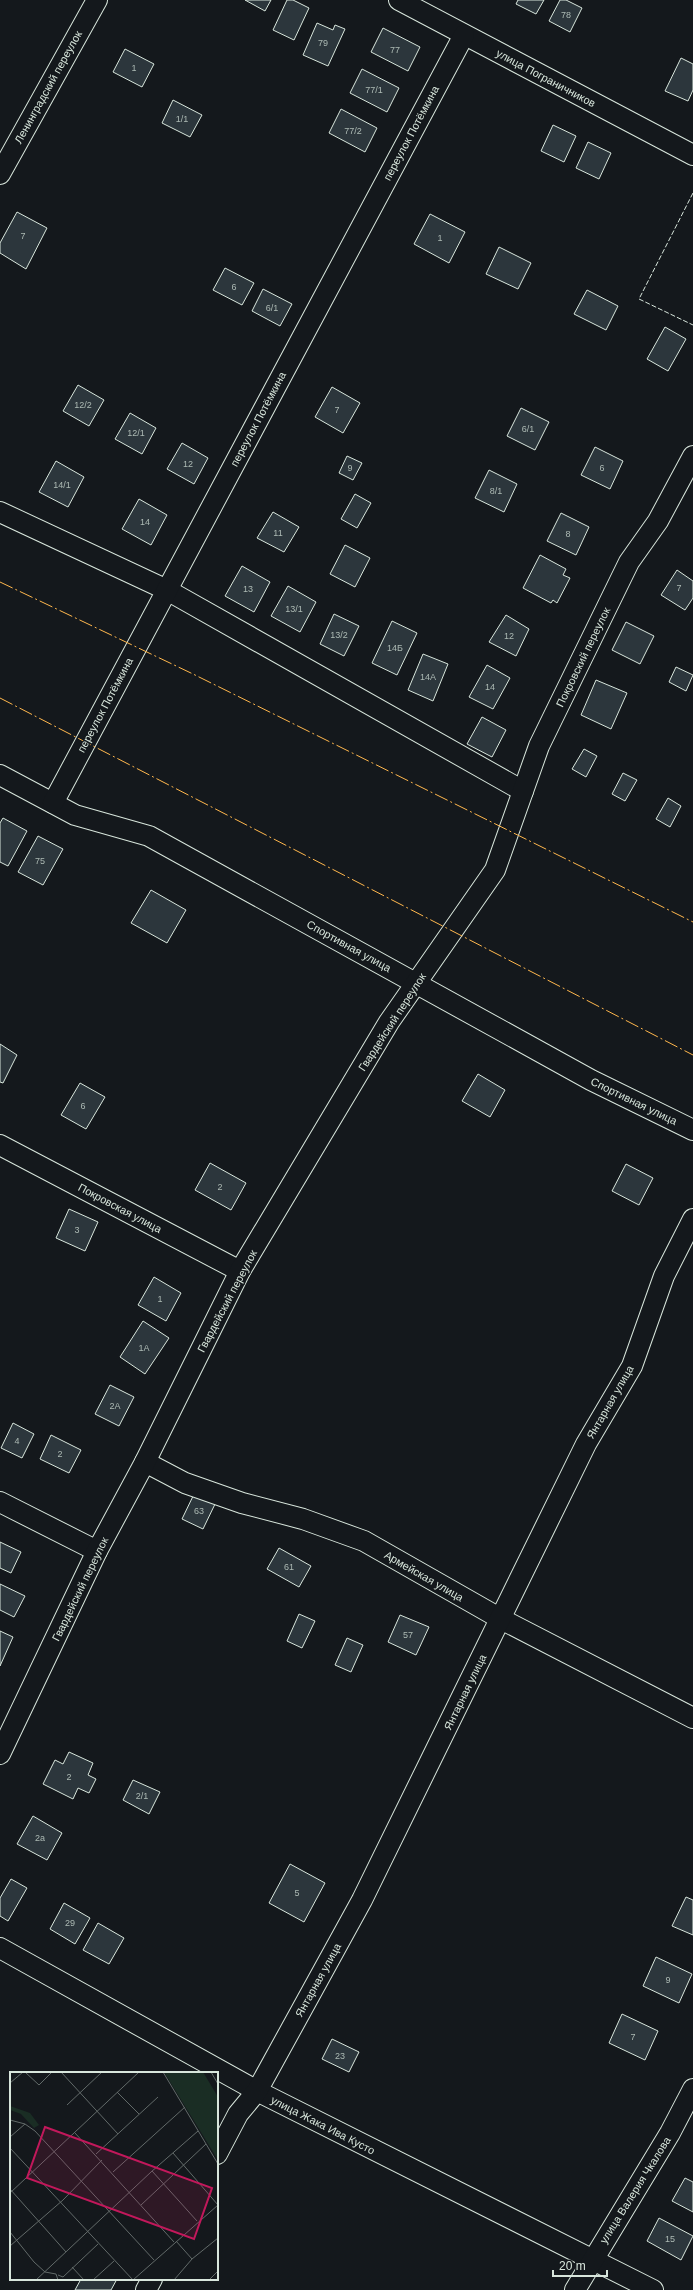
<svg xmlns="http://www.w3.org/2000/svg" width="693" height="2290" font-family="Helvetica,sans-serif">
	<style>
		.building { fill: #2c363c; stroke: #d8e6dc }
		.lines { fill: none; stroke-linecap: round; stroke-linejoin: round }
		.minor-casing { stroke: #d8e6dc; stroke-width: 22 }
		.minor { stroke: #14181c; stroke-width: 20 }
		.fence { stroke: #d8e6dc; stroke-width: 1; stroke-dasharray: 5 2; stroke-linecap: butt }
		.power { stroke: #ffb74d; stroke-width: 1; stroke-dasharray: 14 3 2 3; stroke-linecap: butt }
		.labels { text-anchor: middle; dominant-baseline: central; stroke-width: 3; stroke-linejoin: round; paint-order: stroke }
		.number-label { font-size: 9px; fill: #adbab4 }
		.street-label { font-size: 11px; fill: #d8e6dc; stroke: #14181c }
		.inset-road { fill: none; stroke: #626a69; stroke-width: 1 }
		.view { fill: #c2185b; fill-opacity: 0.15; stroke: #c2185b; stroke-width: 2 }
		.inset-edge { fill: none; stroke: #d8e6dc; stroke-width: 2 }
	</style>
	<rect width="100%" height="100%" fill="#14181c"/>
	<!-- building -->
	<g class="building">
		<path d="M245,0h26l-6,11z"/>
		<path d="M287,0h6l16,8 -15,32 -21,-10z"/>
		<path d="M518,0h26l-8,14 -20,-10z"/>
		<path d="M560,0h6l16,8 -12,24 -21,-11z"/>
		<path d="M317,23l16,7 2,-5 10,4 -17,37 -25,-11z"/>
		<path d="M383,28l37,19 -12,24 -37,-19z"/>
		<path d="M125,49l29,15 -12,23 -29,-15z"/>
		<path d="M681,58l12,6v26l-5,11 -23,-10z"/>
		<path d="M362,69l37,19 -12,24 -37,-19z"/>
		<path d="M173,100l29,15 -12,22 -28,-14z"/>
		<path d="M341,109l36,19 -12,24 -36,-19z"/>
		<path d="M553,125l23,11 -12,26 -23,-11z"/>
		<path d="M588,142l23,11 -12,26 -23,-11z"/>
		<path d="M17,212l30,16 -21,41 -26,-16v-10z"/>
		<path d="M430,214l35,18 -16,31 -35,-19z"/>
		<path d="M499,247l32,16 -13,26 -32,-15z"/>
		<path d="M225,268l29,15 -12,22 -29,-15z"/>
		<path d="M263,289l29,15 -12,22 -28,-15z"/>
		<path d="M587,290l31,16 -12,24 -32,-16z"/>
		<path d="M665,327l21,12 -18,32 -21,-12z"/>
		<path d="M78,385l26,15 -15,26 -26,-15z"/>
		<path d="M332,387l28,16 -17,30 -28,-16z"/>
		<path d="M521,408l28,14 -14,28 -28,-14z"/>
		<path d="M130,413l26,15 -14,26 -27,-15z"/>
		<path d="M182,443l26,15 -14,26 -27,-15z"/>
		<path d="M595,447l28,14 -13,28 -29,-14z"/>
		<path d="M347,456l15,7 -9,17 -14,-7z"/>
		<path d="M56,461l28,16 -16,30 -29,-15z"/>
		<path d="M489,470l28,14 -13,28 -29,-14z"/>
		<path d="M355,494l16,9 -14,25 -16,-9z"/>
		<path d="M139,499l28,16 -16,30 -29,-16z"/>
		<path d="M273,512l26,15 -15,25 -27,-14z"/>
		<path d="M561,513l28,14 -13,28 -29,-14z"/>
		<path d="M345,545l25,13 -15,29 -25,-13z"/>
		<path d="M540,555l26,14 -3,6 7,3 -13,25 -4,-3 -2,3 -28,-15z"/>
		<path d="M242,566l28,16 -16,30 -29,-16z"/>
		<path d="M677,570l16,11v17l-8,12 -24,-15z"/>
		<path d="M288,586l28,16 -16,30 -29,-16z"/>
		<path d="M334,614l25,12 -15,30 -24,-12z"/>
		<path d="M506,615l23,14 -13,27 -27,-14z"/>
		<path d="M392,621l25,12 -20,42 -25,-12z"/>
		<path d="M626,622l28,14 -14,28 -28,-14z"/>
		<path d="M423,654l25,10 -15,37 -25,-11z"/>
		<path d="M487,665l23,13 -17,31 -24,-12z"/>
		<path d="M676,667l17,8 -7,16 -17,-9z"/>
		<path d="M596,680l31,13 -16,36 -30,-14z"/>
		<path d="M482,717l24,13 -14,27 -25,-13z"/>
		<path d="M584,749l13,7 -11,21 -14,-8z"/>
		<path d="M623,773l14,7 -12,21 -13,-7z"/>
		<path d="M668,798l13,8 -11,21 -14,-8z"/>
		<path d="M3,818l24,13 -19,35 -8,-4v-39z"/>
		<path d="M38,836l25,13 -20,36 -25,-13z"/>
		<path d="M151,890l35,20 -19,33 -36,-20z"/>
		<path d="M0,1044l17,11 -14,28 -3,-1z"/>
		<path d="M478,1074l27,16 -15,27 -28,-16z"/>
		<path d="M80,1083l25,14 -19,32 -25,-14z"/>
		<path d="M210,1163l36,20 -15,27 -36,-20z"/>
		<path d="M626,1164l27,14 -14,27 -27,-14z"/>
		<path d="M69,1209l29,13 -13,29 -29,-13z"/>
		<path d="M154,1277l27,16 -15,28 -28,-16z"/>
		<path d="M143,1321l26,17 -24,36 -25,-17z"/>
		<path d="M110,1385l24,12 -15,29 -24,-12z"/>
		<path d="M13,1423l21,11 -12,24 -21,-10z"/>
		<path d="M51,1435l30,15 -12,23 -29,-14z"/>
		<path d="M195,1492l21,10 -13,27 -21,-10z"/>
		<path d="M0,1542l21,10 -10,21 -11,-5z"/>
		<path d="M279,1548l32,18 -12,21 -32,-18z"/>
		<path d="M0,1584l25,12 -11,21 -14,-7z"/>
		<path d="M299,1614l16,7 -13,27 -15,-7z"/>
		<path d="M400,1615l29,12 -13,28 -28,-13z"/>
		<path d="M0,1631l13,6 -13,29z"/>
		<path d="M347,1638l16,7 -12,27 -16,-7z"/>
		<path d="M69,1752l24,11 -5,12 8,4 -7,14 -11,-5 -5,11 -30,-15 12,-24 8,4z"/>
		<path d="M133,1780l27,12 -11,22 -26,-14z"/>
		<path d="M33,1816l29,17 -15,27 -30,-16z"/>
		<path d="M290,1864l35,19 -21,39 -35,-19z"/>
		<path d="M11,1879l16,9 -19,33 -8,-5v-18z"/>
		<path d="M686,1897l7,3v35l-21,-9z"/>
		<path d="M64,1903l26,15 -15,26 -25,-15z"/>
		<path d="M98,1923l26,15 -15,26 -26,-14z"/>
		<path d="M656,1957l36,17 -13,29 -36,-17z"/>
		<path d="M622,2014l36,17 -13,29 -36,-17z"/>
		<path d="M332,2039l27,13 -10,20 -27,-13z"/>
		<path d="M685,2178l8,4v30l-21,-11z"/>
		<path d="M659,2218l34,18 -12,24 -34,-19z"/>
		<path d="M81,2279h36l-6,11h-36z"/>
	</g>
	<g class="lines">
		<defs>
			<g id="minor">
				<path d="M399,0l294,155"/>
				<path d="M0,174l97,-174"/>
				<path d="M0,512l167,78 356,201"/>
				<path d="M0,775l75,40 74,21 442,244 102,50"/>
				<path d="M53,803l411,-768"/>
				<path d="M0,1145l240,126"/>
				<path d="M145,1462l40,21 57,20 61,16 61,22 137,78 192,99"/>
				<path d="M0,1502l97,49"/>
				<path d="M0,1754l97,-203 48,-89 95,-191 149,-249 106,-152 44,-124 90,-184 29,-41 35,-65"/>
				<path d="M0,1948l257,143 396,199"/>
				<path d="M217,2154l21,-40 19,-23 105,-191 224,-456 46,-78 32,-90 29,-57"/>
				<path d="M146,2290l6,-11"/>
				<path d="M575,2290l95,-157 23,-44"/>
			</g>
		</defs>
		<!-- minor casing -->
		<use href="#minor" class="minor-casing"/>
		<!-- minor -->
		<use href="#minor" class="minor"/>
		<!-- fence -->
		<path class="fence" d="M693,193l-54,106 54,26"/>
		<!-- power -->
		<g class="power">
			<path d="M0,582l193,92 500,248"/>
			<path d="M0,698l693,357"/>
		</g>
	</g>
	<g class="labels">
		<!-- number labels -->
		<g class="number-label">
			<text x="566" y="15">78</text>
			<text x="323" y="43">79</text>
			<text x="395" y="50">77</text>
			<text x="134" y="68">1</text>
			<text x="374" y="90">77/1</text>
			<text x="182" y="119">1/1</text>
			<text x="353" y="131">77/2</text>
			<text x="23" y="236">7</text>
			<text x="440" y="238">1</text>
			<text x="234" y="287">6</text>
			<text x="272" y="308">6/1</text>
			<text x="83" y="405">12/2</text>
			<text x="337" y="410">7</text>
			<text x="528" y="429">6/1</text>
			<text x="136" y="433">12/1</text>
			<text x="188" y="464">12</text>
			<text x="350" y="468">9</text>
			<text x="602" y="468">6</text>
			<text x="62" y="485">14/1</text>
			<text x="496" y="491">8/1</text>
			<text x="145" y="522">14</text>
			<text x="278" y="533">11</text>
			<text x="568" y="534">8</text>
			<text x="679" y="588">7</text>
			<text x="248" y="589">13</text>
			<text x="294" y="609">13/1</text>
			<text x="339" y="635">13/2</text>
			<text x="509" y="636">12</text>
			<text x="395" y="648">14Б</text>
			<text x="428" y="677">14А</text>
			<text x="490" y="687">14</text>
			<text x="40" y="861">75</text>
			<text x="83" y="1106">6</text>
			<text x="220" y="1187">2</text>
			<text x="77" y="1230">3</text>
			<text x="160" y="1299">1</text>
			<text x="144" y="1348">1А</text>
			<text x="115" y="1406">2А</text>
			<text x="17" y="1441">4</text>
			<text x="60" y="1454">2</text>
			<text x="199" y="1511">63</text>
			<text x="289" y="1567">61</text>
			<text x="408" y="1635">57</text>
			<text x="69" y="1777">2</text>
			<text x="142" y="1796">2/1</text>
			<text x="40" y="1838">2а</text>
			<text x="297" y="1893">5</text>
			<text x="70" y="1923">29</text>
			<text x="668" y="1980">9</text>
			<text x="633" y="2037">7</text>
			<text x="340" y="2056">23</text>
			<text x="670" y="2239">15</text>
		</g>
		<!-- street labels -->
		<g class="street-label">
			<text transform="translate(546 78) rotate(28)">улица Пограничников</text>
			<text transform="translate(48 87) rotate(-61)">Ленинградский переулок</text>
			<text transform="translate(411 133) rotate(-62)">переулок Потёмкина</text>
			<text transform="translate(258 419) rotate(-62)">переулок Потёмкина</text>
			<text transform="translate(583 657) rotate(-64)">Покровский переулок</text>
			<text transform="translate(105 705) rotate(-62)">переулок Потёмкина</text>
			<text transform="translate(349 946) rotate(29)">Спортивная улица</text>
			<text transform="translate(392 1022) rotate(-57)">Гвардейский переулок</text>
			<text transform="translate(634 1101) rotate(26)">Спортивная улица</text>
			<text transform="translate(120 1208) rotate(28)">Покровская улица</text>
			<text transform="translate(227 1301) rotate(-62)">Гвардейский переулок</text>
			<text transform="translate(610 1402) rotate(-60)">Янтарная улица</text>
			<text transform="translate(424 1576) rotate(30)">Армейская улица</text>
			<text transform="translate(80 1589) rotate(-64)">Гвардейский переулок</text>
			<text transform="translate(465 1692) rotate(-64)">Янтарная улица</text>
			<text transform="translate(318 1980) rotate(-61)">Янтарная улица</text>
			<text transform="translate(323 2125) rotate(27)">улица Жака Ива Кусто</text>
			<text transform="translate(635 2190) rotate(-58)">улица Валерия Чкалова</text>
		</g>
	</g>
	<!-- overview -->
	<g transform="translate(10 2072)">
		<rect width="208" height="208" fill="#14181c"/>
		<path d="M154,0h39l15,25v63zM0,34l20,7 9,12 -5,3 -13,-14 -11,-4z" fill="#1a2d24"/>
		<path class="inset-road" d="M15,0l14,13 13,-13M51,0l57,62M153,0l55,92M201,0l7,12M0,11l13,-11M107,20l22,22M57,33l35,-33M0,48l15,4 10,7 119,129M65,61l99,109M0,65l15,-13M0,76l123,132M163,81l45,52M86,82l62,-57M142,99l45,50M103,100l72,-65M0,117l56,63M0,121l129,-121M131,133l65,-61M0,160l24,30 11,10 11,2 2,6M166,169l16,18M0,174l53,-46 39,-40M62,195l12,13M48,203l5,2 35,-33M26,208l115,-108 47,-41M83,208l21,-19M123,208l85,-75M164,208l18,-21 26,-21M199,208l9,-9"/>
		<path class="view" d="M35,55l167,61 -18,51 -167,-61z"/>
		<rect width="208" height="208" class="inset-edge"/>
	</g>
	<!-- scale -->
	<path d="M553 2270v6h54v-6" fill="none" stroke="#d8e6dc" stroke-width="2"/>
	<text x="559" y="2270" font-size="12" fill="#d8e6dc" stroke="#14181c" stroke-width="3" paint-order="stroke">20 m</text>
</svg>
